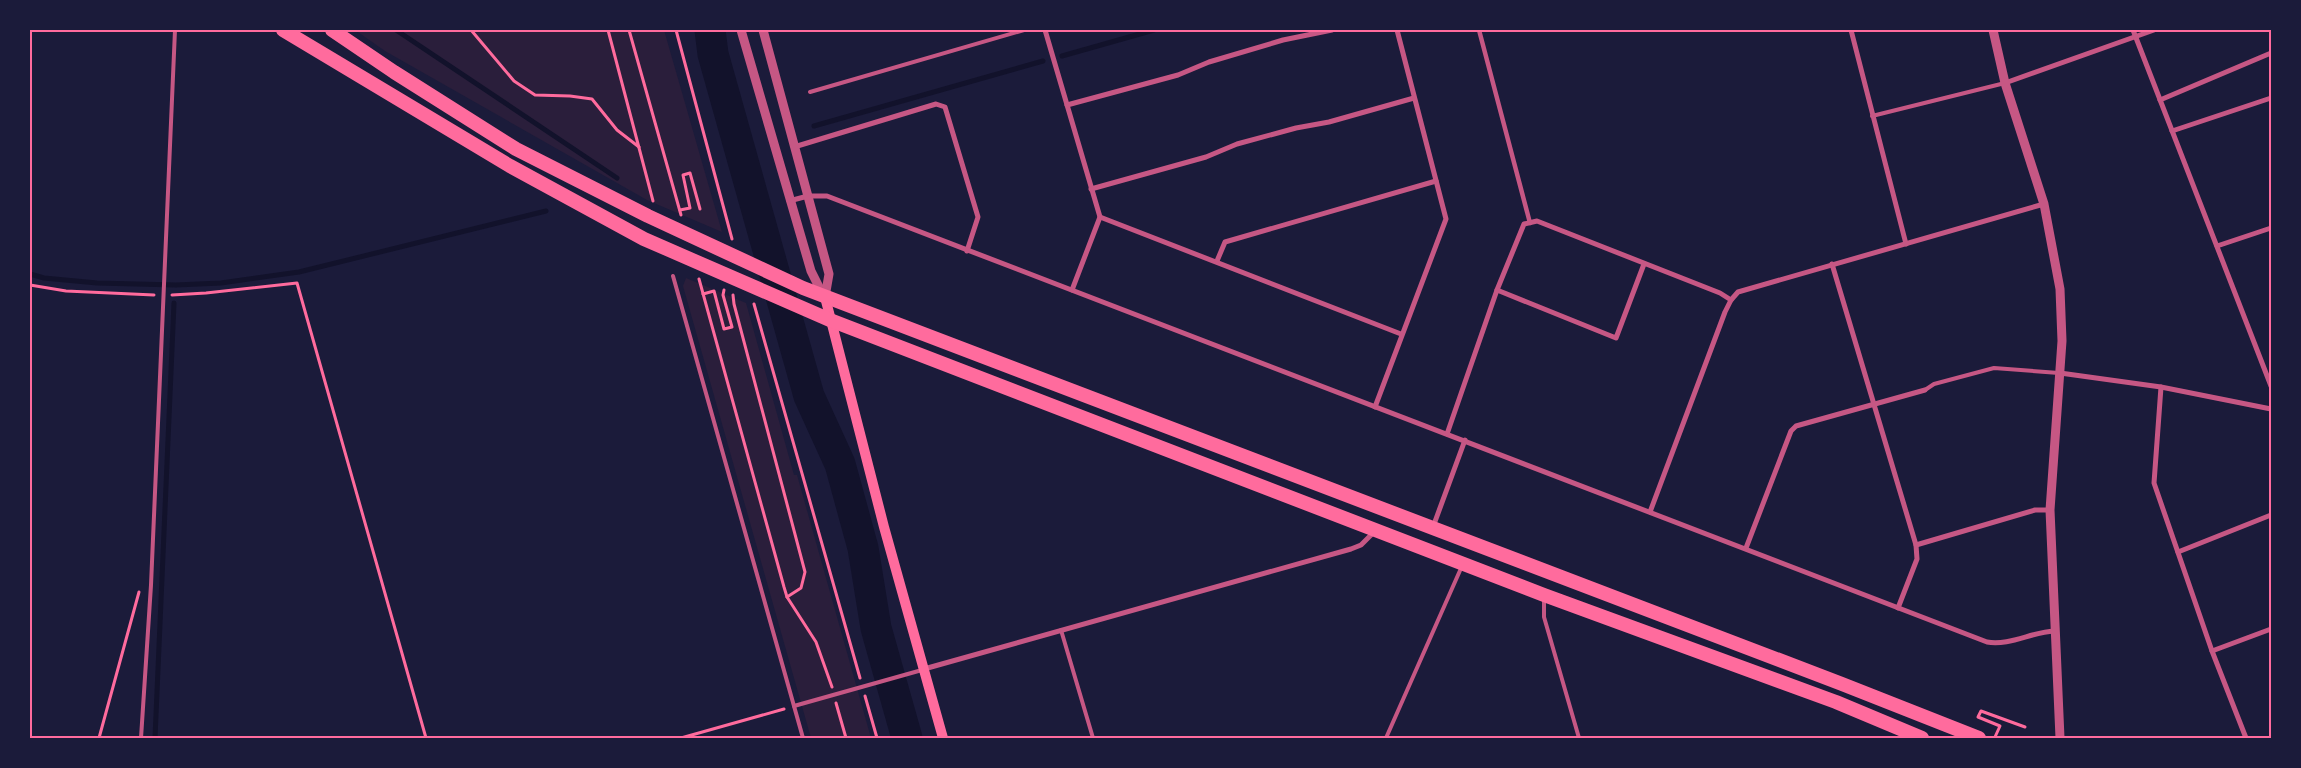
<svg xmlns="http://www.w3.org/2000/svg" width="2301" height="768" font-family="'Playfair Display',serif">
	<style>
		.green { fill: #2a1e3b }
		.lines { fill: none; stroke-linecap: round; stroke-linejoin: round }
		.stream { stroke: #12122b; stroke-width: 5 }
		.river { stroke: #12122b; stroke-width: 31 }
		.path { stroke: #ff6b9d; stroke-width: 3 }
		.service { stroke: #c65784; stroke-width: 4 }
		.pedestrian { stroke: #c65784; stroke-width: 4.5 }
		.minor { stroke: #c65784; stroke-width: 5 }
		.tertiary { stroke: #c65784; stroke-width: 9 }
		.secondary { stroke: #ff6b9d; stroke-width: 10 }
		.trunk { stroke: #ff6b9d; stroke-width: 14 }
		.neatline { fill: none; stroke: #ff6b9d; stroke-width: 2 }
	</style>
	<rect width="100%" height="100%" fill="#1b1b3a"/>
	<!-- green -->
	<g class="green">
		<path d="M355,30h309l58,202 -75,-32 -262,-149z"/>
		<path d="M686,278l60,25 48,172h3l74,263h-60l-128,-452z"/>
	</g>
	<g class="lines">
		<!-- stream -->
		<g class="stream">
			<path d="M396,30l221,148"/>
			<path d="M1062,56l92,-26"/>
			<path d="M814,126l229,-65"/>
			<path d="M30,274l14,4 53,5 79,2 45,-2 78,-11 247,-61"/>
			<path d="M155,738l19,-435"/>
		</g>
		<!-- river -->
		<path class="river" d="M710,30l3,24 96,342 31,68 23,84 13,80 31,110"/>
		<!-- path -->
		<g class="path">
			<path d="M471,30l43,51 21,14 35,1 22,3 25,31 22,17"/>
			<path d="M608,30l45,171"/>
			<path d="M629,30l52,185"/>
			<path d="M676,30l56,209"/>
			<path d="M680,210l10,-2 -7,-33 7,-2 10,36"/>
			<path d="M699,279l85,308 3,10 29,45 16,45"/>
			<path d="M30,285l36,6 88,4"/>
			<path d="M703,294l11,-3 10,38 8,-2 -9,-32 1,-5"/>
			<path d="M172,295l34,-2 91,-10 129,455"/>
			<path d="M733,295l1,9 71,268 -4,16 -14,9"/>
			<path d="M754,304l106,374"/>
			<path d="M865,696l12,42"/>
			<path d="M836,703l10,35"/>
			<path d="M1995,737l5,-11 -22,-9 3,-6 44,16"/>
			<path d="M99,738l40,-146"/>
			<path d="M681,738l103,-29"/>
		</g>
		<!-- service -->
		<g class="service">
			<path d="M810,92l214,-62"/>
			<path d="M1872,116l133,-33"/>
			<path d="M673,276l130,462"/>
			<path d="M1925,390l9,-6 60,-16 65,5"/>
			<path d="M1544,599v18l35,121"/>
			<path d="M1061,630l32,108"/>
			<path d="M794,706l128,-36"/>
			<path d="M141,738l10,-153 24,-555"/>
			<path d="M1386,738l76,-172"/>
		</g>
		<!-- pedestrian -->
		<path class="pedestrian" d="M1479,30l51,193"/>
		<!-- minor -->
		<g class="minor">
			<path d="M1045,30l55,187 -28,73"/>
			<path d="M1851,30l55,214"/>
			<path d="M2133,30l138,356"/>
			<path d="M2005,83l149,-53"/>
			<path d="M2160,100l111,-47"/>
			<path d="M1067,105l111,-30 31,-13 74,-22 49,-10"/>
			<path d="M2172,131l99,-33"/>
			<path d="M794,147l142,-43 9,3 33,110 -11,34"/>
			<path d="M1091,189l115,-32 31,-13 59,-16 33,-6 85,-24"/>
			<path d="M789,201l19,-5h19l1160,446c22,4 45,-10 67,-11"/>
			<path d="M1100,217l301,117"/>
			<path d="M2217,246l54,-18"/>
			<path d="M1217,261l8,-19 211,-61"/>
			<path d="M1832,264l84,281 1,14 -19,49"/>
			<path d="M1497,290l119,48 28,-74"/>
			<path d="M2060,373l101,14 110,22"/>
			<path d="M2161,387l-7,96 58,168 34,87"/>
			<path d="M1375,407l71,-188 -49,-189"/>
			<path d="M1447,434l50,-144 27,-66 13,-3 183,72 11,7"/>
			<path d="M1650,512l75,-200 6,-12 7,-8 306,-88"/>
			<path d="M1433,527l32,-87"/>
			<path d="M1916,545l119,-35h15"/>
			<path d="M1746,548l45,-117 5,-5 129,-36"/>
			<path d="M2178,552l93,-37"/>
			<path d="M2212,651l59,-22"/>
			<path d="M924,669l427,-120 10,-4 14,-14"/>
		</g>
		<!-- tertiary -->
		<g class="tertiary">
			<path d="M741,30l70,241 13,26"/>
			<path d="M763,30l66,244 -4,23"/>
			<path d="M1993,30l12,53 39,121 16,85 2,52 -12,169 10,228"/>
		</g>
		<!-- secondary -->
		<path class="secondary" d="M825,297l59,230 59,211"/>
		<!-- trunk -->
		<g class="trunk">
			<path d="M283,30l227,136 134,73 186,81 714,275 292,107 86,36"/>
			<path d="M332,30l62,42 122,77 132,67 155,72 1039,396 137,54"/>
		</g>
	</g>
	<!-- border -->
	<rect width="2301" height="768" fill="none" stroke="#1b1b3a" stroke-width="62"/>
	<rect x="31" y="31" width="2239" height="706" class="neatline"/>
</svg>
